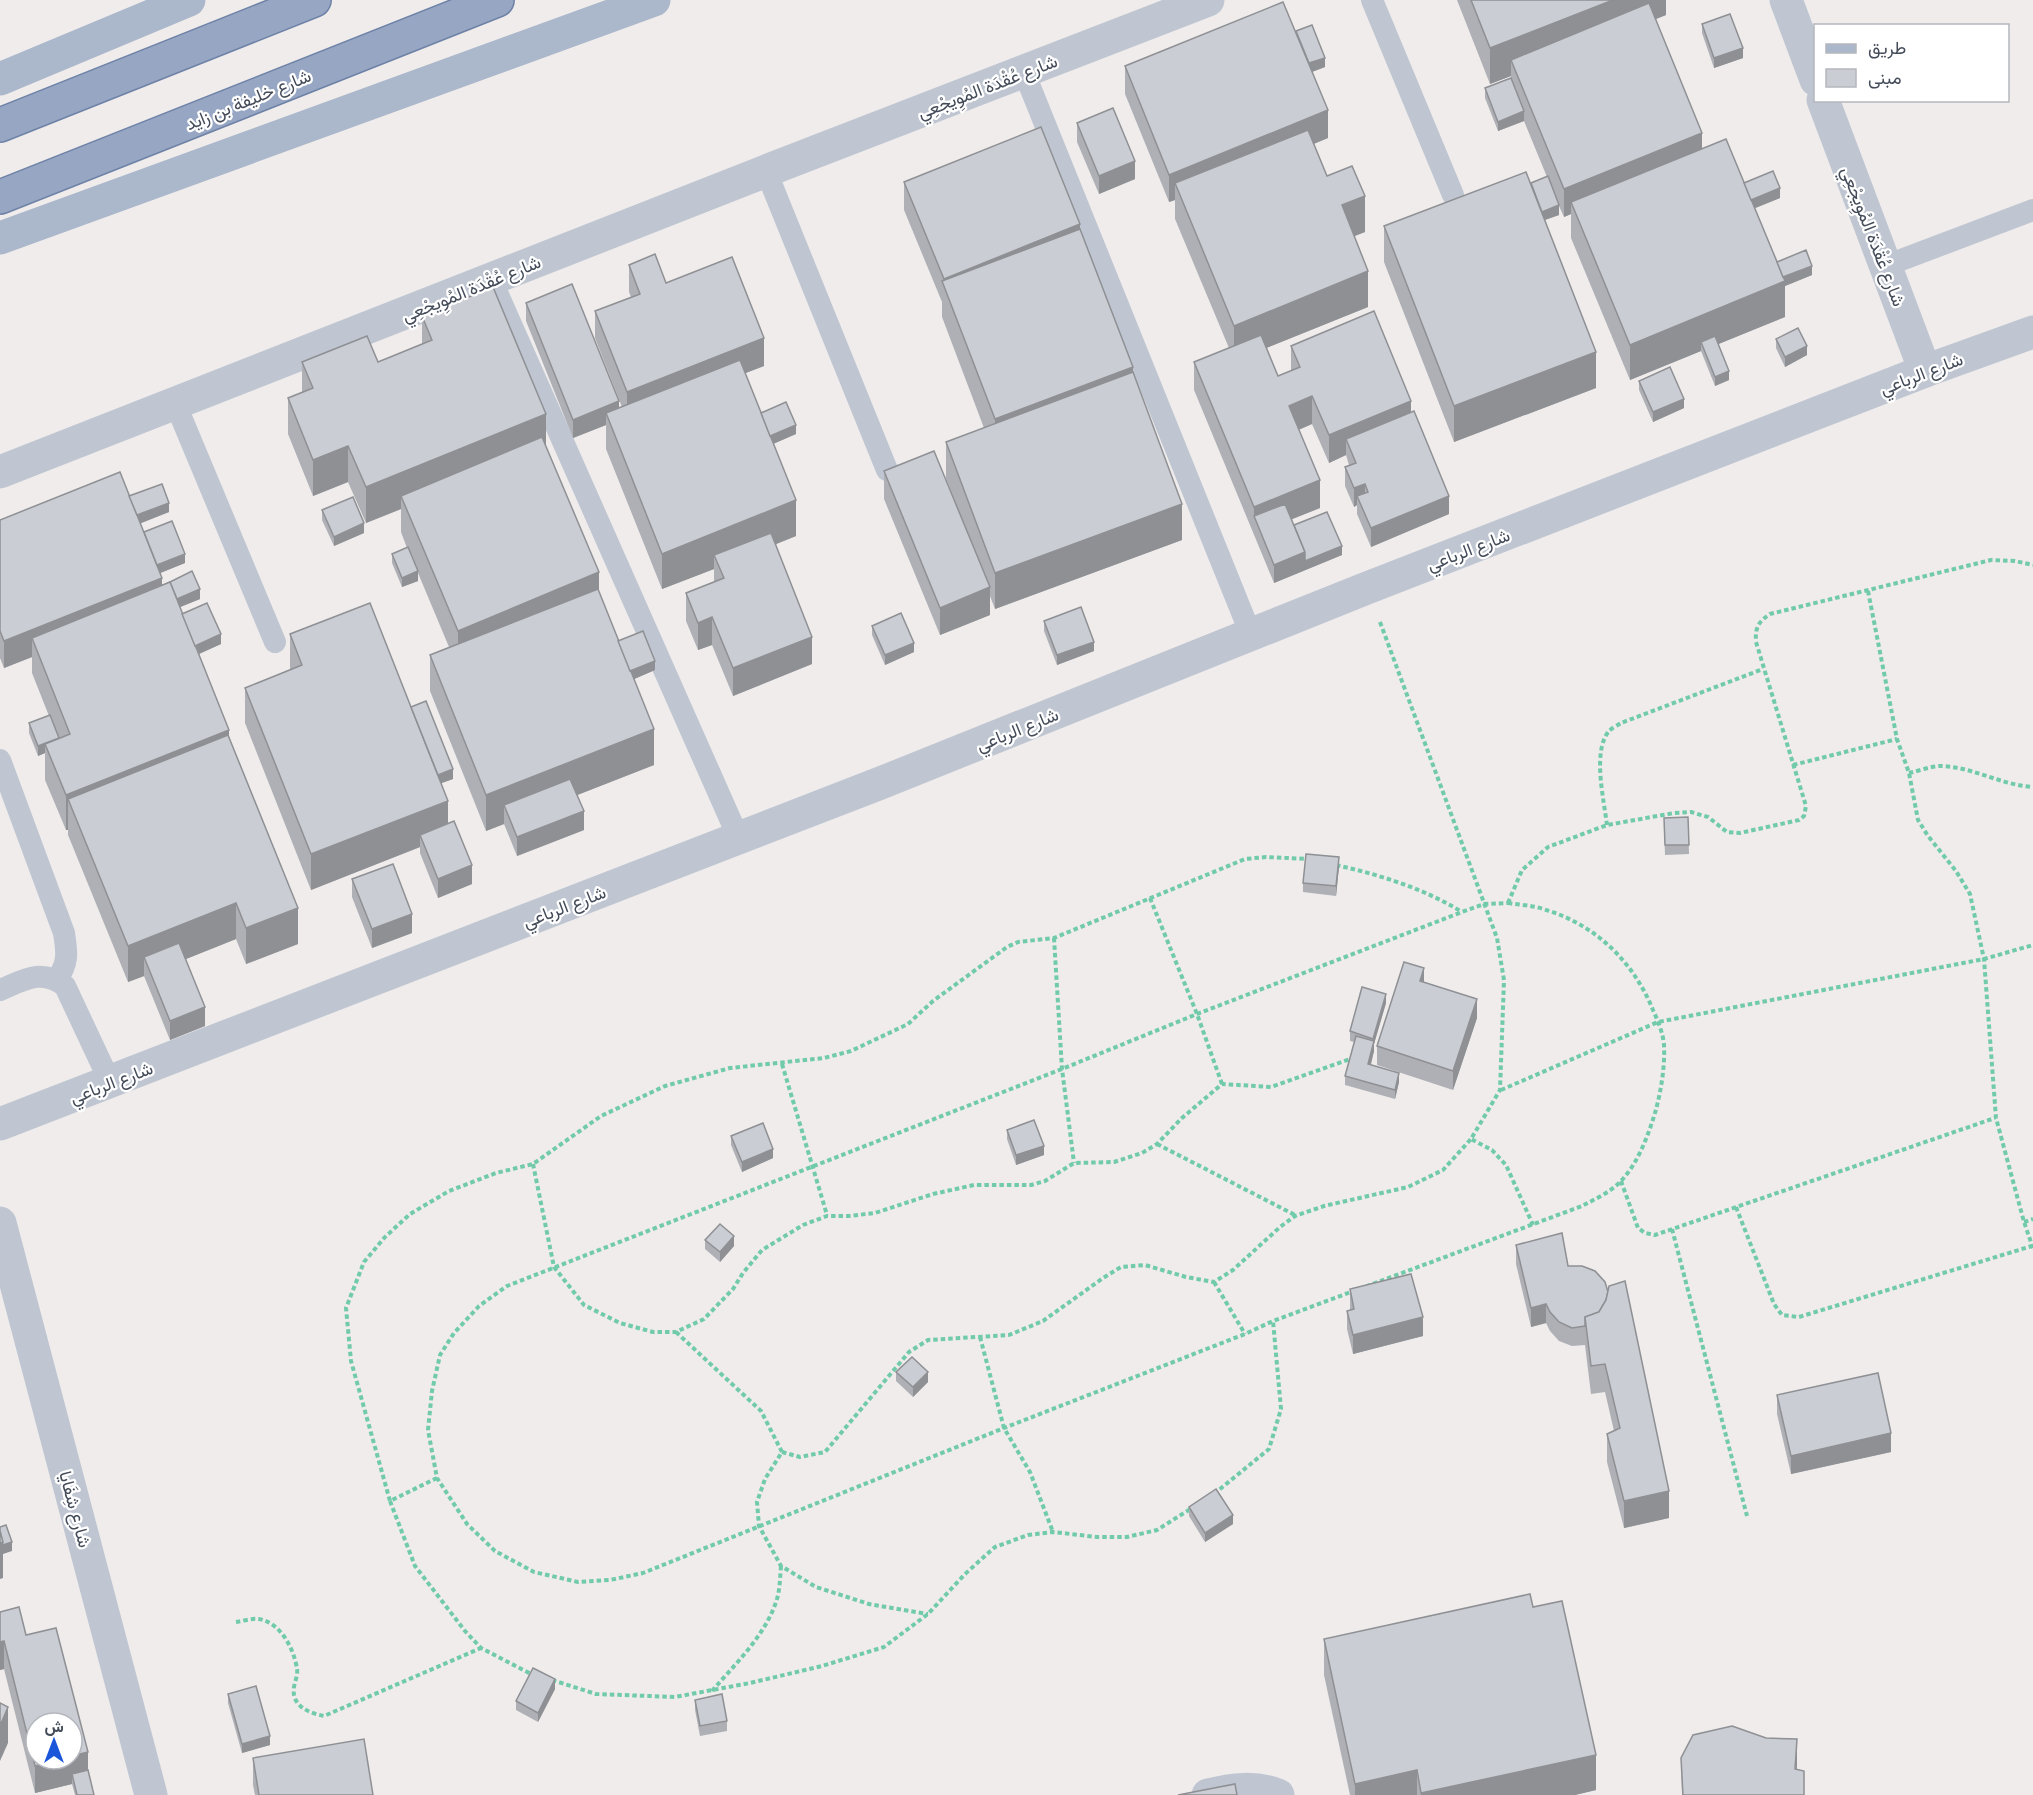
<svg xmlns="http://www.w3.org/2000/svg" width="2033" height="1795" font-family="'Exo 2',Vazirmatn,sans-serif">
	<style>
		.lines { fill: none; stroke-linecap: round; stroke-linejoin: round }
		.trunk-casing { stroke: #6e82a7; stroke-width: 36 }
		.path { stroke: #71cbaa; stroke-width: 4; stroke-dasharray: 4.5 3; stroke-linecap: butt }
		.service { stroke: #bfc6d1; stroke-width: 22 }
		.minor { stroke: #bfc6d1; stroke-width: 33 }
		.primary { stroke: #abb7cb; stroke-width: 33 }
		.trunk { stroke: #97a7c3; stroke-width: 33 }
		.wall { fill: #afb0b6 }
		.shaded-wall { fill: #8e9094 }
		.building { fill: #cbcdd4; stroke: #8e9094; stroke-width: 1.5 }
		.labels { text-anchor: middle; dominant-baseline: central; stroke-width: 4.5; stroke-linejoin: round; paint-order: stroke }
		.street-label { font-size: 18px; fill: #444c59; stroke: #fff }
	</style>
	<rect width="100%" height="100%" fill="#efeceb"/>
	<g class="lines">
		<defs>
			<g id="trunk">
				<path d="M0,125l314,-125"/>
				<path d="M0,197l497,-197"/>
			</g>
		</defs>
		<!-- trunk casing -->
		<use href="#trunk" class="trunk-casing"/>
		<!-- path -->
		<g class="path">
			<path d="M1868,591l29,148 12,34 9,47 10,16 28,35 14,23 14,65 12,159 28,104 9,26"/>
			<path d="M1380,622l117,316 7,42 -4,110 -29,49 21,11 14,15 27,60"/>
			<path d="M1793,765l104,-26"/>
			<path d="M1909,773c10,-2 22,-7 32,-7 32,1 60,19 92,21"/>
			<path d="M1607,825c-3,-25 -15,-74 2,-94 3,-3 9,-6 12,-8l142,-54"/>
			<path d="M1336,865c44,10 87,23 126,47"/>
			<path d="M1150,898l47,116 25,70"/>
			<path d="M1508,903c11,2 24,2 35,6 52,15 90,52 110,101 5,11 10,23 11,35 1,22 -3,47 -9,68 -7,23 -17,50 -34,68 -10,11 -26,18 -39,25l-309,115 -28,13 -241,94 -361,145 -33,7 -32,2 -44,-10 -39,-21 -28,-27 -30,-46 -9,-48 4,-39 8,-36 14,-22 25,-27 28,-20 555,-217 135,-55 265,-102 22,-8z"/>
			<path d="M1508,903l14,-33 26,-23 59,-22 67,-12 17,-1 17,5 19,15 13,1 59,-13 5,-4 2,-10 -50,-164c-1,-14 2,-20 14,-28l221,-54 24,1 18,4"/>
			<path d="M1054,938l8,131 12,94"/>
			<path d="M782,1064l45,151"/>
			<path d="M1501,1090l157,-68 326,-63 49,-14"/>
			<path d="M1157,1144l138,71"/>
			<path d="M533,1164l21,103 30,38 36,18 33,9h23l28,-13 29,-30 10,-16 19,-23 41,-25 24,-9h22l26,-3 58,-19 41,-9h57l14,-4 29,-18 40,-1 28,-9 15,-9 25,-26 40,-34 49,3 79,-28"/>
			<path d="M1621,1181l17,47 7,5 10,2 340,-117"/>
			<path d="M1736,1207l38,97 8,11 17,2 233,-71"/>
			<path d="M2024,1222l9,-3"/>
			<path d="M1672,1229l75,287"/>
			<path d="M1214,1282l31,52"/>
			<path d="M676,1332l85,79 21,41 -17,27 -8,23 2,24 22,40 35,21 53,17 59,10"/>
			<path d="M980,1337l24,91 26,44 23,60"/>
			<path d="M782,1452l18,5 25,-5 84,-100 19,-12 81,-5 34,-14 60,-43 18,-11 24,-2 41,12 28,5 19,-12 47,-43 15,-11 29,-10 84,-19 35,-17 28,-31"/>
			<path d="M437,1478l-47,23 -39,-140 -5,-53 18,-46 21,-25 25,-23 39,-23 47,-18 37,-9 68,-48 64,-30 65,-18 94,-10 27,-7 57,-27 25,-23 74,-54 11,-5 36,-4 191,-79 21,-2 42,2"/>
			<path d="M1214,1494l55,-45 12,-40 -8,-88"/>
			<path d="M390,1501l25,65 50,65 16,17 52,27"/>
			<path d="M236,1622c7,-1 16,-4 23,-3 22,4 35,30 38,50 1,6 -2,12 -3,18 -3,19 15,26 30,29l157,-68"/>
			<path d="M552,1680l44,14 79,3 75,-14 72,-17 62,-19 44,-33 37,-40 30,-27 33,-12 25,-3 44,5h30l30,-7 35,-22"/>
			<path d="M712,1691c24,-28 54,-56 65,-92 3,-10 3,-22 4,-33"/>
		</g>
		<!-- service -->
		<g class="service">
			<path d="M1372,0l81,195"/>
			<path d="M1024,72l227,563"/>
			<path d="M766,171l121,299"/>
			<path d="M1885,266l148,-56"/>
			<path d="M491,279l248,560"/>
			<path d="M176,405l99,237"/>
			<path d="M0,760l64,173c3,19 5,31 -8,47"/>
			<path d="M0,990c24,-10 41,-22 65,-4l45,96"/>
		</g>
		<!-- minor -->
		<g class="minor">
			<path d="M1786,0l30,80"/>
			<path d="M1823,100l102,271"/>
			<path d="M0,472l766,-301 442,-171"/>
			<path d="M0,1124l878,-340 489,-196 558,-217 108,-39"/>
			<path d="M0,1223l151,572"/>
			<path d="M1208,1795c24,-6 47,-9 70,0"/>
		</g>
		<!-- primary -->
		<g class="primary">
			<path d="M0,79l189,-79"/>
			<path d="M0,238l654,-238"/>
		</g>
		<!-- trunk -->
		<use href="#trunk" class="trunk"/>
	</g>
	<!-- wall -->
	<g class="wall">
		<path d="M1457,0h209v15l-10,4 46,130 42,34 36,15 -25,10 22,54 35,13 -27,11v31l-67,27 11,36 -14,6 -14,-35 -71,29 -59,-142v-24l-7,3 -5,-11v9l-14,5 51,168 -142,54 -70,-180v-36l147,-43 16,-6 -23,-56 -26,10 -13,-33v-10l26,-10v-2l-21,8z"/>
		<path d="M1702,24l41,34 -29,10 -12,-35z"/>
		<path d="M1296,33l29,34 -13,5 16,66 -14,6 13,32 38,56 -11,4 14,71 -102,41 12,28 13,-5v-25l120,66 38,102 -78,33 -14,-33v-9l-3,2 -9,-21v-19l4,-2 -3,-10 -17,8 -17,-39 -14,6 22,78 -28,11 2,6 48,30 -68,28 -80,-193v-28l35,-14 -54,-129v-19l-6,2 -44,-108v-28z"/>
		<path d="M1077,123l58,56 -36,15 -22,-52z"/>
		<path d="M904,182l176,48 53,142 49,168 -187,69 -5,-13v19l-50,20 -56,-136v-28l72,33 -10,-26v-36l38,-14 -42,-111v-15l-38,-92z"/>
		<path d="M629,265l37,18 98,83 -19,7 16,40 35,21 -23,10 23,92 -20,8 36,120 -79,32 -21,-51 -14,5 -12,-29v-28l28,-11v-13l-52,20 -56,-140v-24l-33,13 -47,-117v-18l93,105 3,-1 -27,-69v-27l36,-14 -2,-5z"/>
		<path d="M422,316l124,131 53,145 19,49 37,29 -21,9 20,86 -77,30 7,35 -67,26 -13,-32 -18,7 -56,-140v-36l19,-8 -31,-74v8l-16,6 -10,-24v-9l15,-6 -6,-16v-23l-35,14 -18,-41 -35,14 -25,-62v-36l14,-6v-30h76l44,-18z"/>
		<path d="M1776,339l31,16 -22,12 -9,-19z"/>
		<path d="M1639,381l45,27 -31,14 -14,-32z"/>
		<path d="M129,496l40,16 -29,11 4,9 41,31 -25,10 2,12 38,14 -20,8 2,7 39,30 -22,10 30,84 69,206 -52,20 -10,-25 -50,20 19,67 -35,14 -26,-64 -16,6 -60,-147v-5h-2l-21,-50v-27l-7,3 -9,-23v-10l20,-7 -17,-43v-16l-28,11 -4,-10v-138z"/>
		<path d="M322,510l42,23 -30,13 -12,-26z"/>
		<path d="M1044,621l50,30 -37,14 -13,-34z"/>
		<path d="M872,626l42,26 -29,13 -13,-30z"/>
		<path d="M290,634l121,73 42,72 -12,4 7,41 24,60 -34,14 -18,-45v-6l-109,43 -66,-167v-35l45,-18z"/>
		<path d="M1688,817l1,37 -24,1 -1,-28z"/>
		<path d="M1339,867l-3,29 -33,-4v-9z"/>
		<path d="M352,879l60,54 -40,15 -20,-51z"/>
		<path d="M1424,982l53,36 -24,72 -76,-25v-19z"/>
		<path d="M1386,1003l-12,41v7l-3,14 28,17 -4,17 -50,-14v-9l9,-34 -4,-1v-10z"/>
		<path d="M1007,1130l37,25 -28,10 -9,-26z"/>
		<path d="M731,1136l42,22 -31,14 -11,-27z"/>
		<path d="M705,1240l29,6 -14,16 -15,-13z"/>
		<path d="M1516,1245l52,21 101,252 -45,10 -17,-66v-28l7,-3 -9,-39 -14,2 -6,-49 -13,1 -13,-5 -9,-10 -4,-8 -15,4 -15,-63z"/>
		<path d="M1350,1289l73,47 -70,18 -6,-25v-18l3,-1z"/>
		<path d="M896,1372l32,10 -15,15 -17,-16z"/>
		<path d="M1777,1395l114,57 -100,22 -14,-60z"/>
		<path d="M1189,1507l44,17 -28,18 -16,-26z"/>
		<path d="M1533,1607l63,183 -21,5h-225l-26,-120v-36z"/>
		<path d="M0,1612l88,159 6,24h-19l-3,-11 -37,9 -31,-124 -4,1z"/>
		<path d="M555,1689l-17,33 -22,-12v-9z"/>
		<path d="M228,1694l42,51 -28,8 -14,-50z"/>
		<path d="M695,1700l32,21v10l-27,5 -5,-26z"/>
		<path d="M253,1758l120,37h-118l-2,-10z"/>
		<path d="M1681,1758l116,12 7,25h-122z"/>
	</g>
	<!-- shaded-wall -->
	<g class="shaded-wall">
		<path d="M1613,0h53v15l-150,59 -5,-14v16l-21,8v-36z"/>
		<path d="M1743,48v10l-29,10v-10z"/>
		<path d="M1325,58v9l-16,6v-10z"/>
		<path d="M1328,110v28l-147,59 -6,-14v17l-6,2v-27z"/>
		<path d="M1524,111v10l-26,10v-9z"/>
		<path d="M1702,133v27l-131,42v12l-7,3v-28z"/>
		<path d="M1135,161v18l-36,15v-18z"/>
		<path d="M1780,188v10l-32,13v-10z"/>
		<path d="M1365,196v36l-23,9v-36z"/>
		<path d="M1559,205v10l-23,8v-9z"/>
		<path d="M1080,224v28l-136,34v-7z"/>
		<path d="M1812,266v9l-27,11v31l-81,33 -3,-8v9l-71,29v-35l150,-67z"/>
		<path d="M1368,271v36l-134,54v-35z"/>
		<path d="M764,338v28l-137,53v-27z"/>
		<path d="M1807,346v9l-22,12v-10z"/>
		<path d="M1596,352v36l-142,54v-36z"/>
		<path d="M1133,367v36l-138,52v-36z"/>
		<path d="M1729,371v9l-14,6v-9z"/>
		<path d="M1312,396v28l-23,10v-28z"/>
		<path d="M1684,399v9l-31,14v-10z"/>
		<path d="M619,401v19l-13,-7v12l-33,13v-18z"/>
		<path d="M1411,401v28l-65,10v16l-17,8v-28z"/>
		<path d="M546,414v36l-145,46v13l-35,14v-36z"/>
		<path d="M796,425v9l-30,13v-9z"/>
		<path d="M348,446v36l-35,14v-36z"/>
		<path d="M1320,480v28l-60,24 -6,-16v-9z"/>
		<path d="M1365,484v19l-8,-7v9l-3,2v-19z"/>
		<path d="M1449,496v18l-78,33v-19z"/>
		<path d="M796,500v36l-77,31 -5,-12v14l-52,20v-35z"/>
		<path d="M169,503v9l-35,14v-10z"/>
		<path d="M1182,504v36l-187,69v-36z"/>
		<path d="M364,523v10l-30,13v-9z"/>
		<path d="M1342,546v9l-68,28v-18l31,-13z"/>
		<path d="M185,554v9l-32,13v-9z"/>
		<path d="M418,571v10l-16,6v-9z"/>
		<path d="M599,572v36l-141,59v-36z"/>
		<path d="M162,578v27l-130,33v19l-28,11v-27z"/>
		<path d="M990,587v28l-50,20v-27z"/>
		<path d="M200,589v10l-32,13v-9z"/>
		<path d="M712,617v28l-14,5v-27z"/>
		<path d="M221,634v10l-31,14v-10z"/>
		<path d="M812,637v27l-79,32v-28z"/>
		<path d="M1094,642v9l-37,14v-10z"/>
		<path d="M914,643v9l-29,13v-10z"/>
		<path d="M655,661v9l-30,13v-10z"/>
		<path d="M654,729v36l-143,56 -7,-16v19l-18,7v-36z"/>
		<path d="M229,730v35l-161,34v31h-2v-35z"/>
		<path d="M59,738l-14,6v9l-7,3v-10z"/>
		<path d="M453,769v10l-22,8v-9z"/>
		<path d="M448,801v35l-28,-1v12l-109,43v-36z"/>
		<path d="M584,811v19l-67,26v-19z"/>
		<path d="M1339,857v10l-3,29v-10z"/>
		<path d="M472,865v19l-34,14v-19z"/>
		<path d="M236,903v36l-85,34 -7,-16v19l-16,6v-36z"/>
		<path d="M298,908v36l-52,20v-36z"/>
		<path d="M412,914v19l-40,15v-19z"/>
		<path d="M1424,968v19l-4,-6z"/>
		<path d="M1386,994v9l-12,41v7l-6,23v-10l5,-18v-7z"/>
		<path d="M1477,999v19l-24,72v-19z"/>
		<path d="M205,1007v19l-35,14v-19z"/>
		<path d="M1399,1073v9l-4,17v-9z"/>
		<path d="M1044,1146v9l-28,10v-10z"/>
		<path d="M773,1149v9l-31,14v-10z"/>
		<path d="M734,1236v10l-14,16v-10z"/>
		<path d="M1546,1304v19l-15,4v-19z"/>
		<path d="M1423,1317v19l-70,18v-19z"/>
		<path d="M928,1372v10l-15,15v-10z"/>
		<path d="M1891,1433v19l-100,22v-18z"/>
		<path d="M1669,1491v27l-45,10v-27z"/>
		<path d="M1233,1515v9l-28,18v-9z"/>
		<path d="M3,1542h9v9l-9,3v24l-3,1v-36z"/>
		<path d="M4,1641v28l-4,1v-28z"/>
		<path d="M555,1679v10l-17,33v-9z"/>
		<path d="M8,1707v36l-8,18v-35z"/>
		<path d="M270,1736v9l-28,8v-9z"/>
		<path d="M1797,1739v27l-2,29v-26z"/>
		<path d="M88,1752v28l-16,-6v10l-37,9v-27l27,-7h10v-3z"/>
		<path d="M1596,1755v35l-21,5h-154v-2z"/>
		<path d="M1417,1770v25h-62v-11z"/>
	</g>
	<!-- building -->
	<g class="building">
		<path d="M1471,0h142l-123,48z"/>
		<path d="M1283,2l45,108 -159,65 -44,-109z"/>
		<path d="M1649,3l53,130 -138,56 -53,-129z"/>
		<path d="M1730,14l13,34 -29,10 -12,-34z"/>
		<path d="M1312,25l13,33 -16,5 -13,-32z"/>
		<path d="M1511,78l13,33 -26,11 -13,-34z"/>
		<path d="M1113,108l22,53 -36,15 -22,-53z"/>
		<path d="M1041,127l39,97 -136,55 -40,-97z"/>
		<path d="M1308,130l19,46 25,-10 13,30 -23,9 26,66 -134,55 -59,-143z"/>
		<path d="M1726,139l59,142 -155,64 -59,-143z"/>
		<path d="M1773,171l7,17 -29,12 -7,-17z"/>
		<path d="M1526,172l70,180 -142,54 -70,-180z"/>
		<path d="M1548,176l11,29 -17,7 -11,-29z"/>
		<path d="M1080,229l53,138 -138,52 -53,-138z"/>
		<path d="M1806,250l6,16 -29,11 -6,-15z"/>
		<path d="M655,254l11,29 66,-26 32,81 -137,54 -32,-81 45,-17 -11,-29z"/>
		<path d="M572,284l47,117 -46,19 -47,-117z"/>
		<path d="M493,287l53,127 -180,73 -18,-41 -35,14 -25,-62 25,-10 -11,-26 65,-26 11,26 54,-22 -10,-24z"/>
		<path d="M1374,311l37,90 -82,34 -17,-39 -23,10 31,74 -66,27 -60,-145 67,-27 17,41 22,-9 -9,-21z"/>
		<path d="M1798,328l9,18 -22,11 -9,-18z"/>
		<path d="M1715,336l14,35 -14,6 -14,-35z"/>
		<path d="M740,360l56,140 -134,54 -56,-141z"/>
		<path d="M1670,367l14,32 -31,13 -14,-31z"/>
		<path d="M1133,372l49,132 -187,69 -49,-131z"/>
		<path d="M786,402l10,23 -26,11 -9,-23z"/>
		<path d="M1414,411l35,85 -78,32 -14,-32 11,-4 -3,-8 -11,4 -9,-21 11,-4 -10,-24z"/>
		<path d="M542,437l57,135 -141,59 -57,-135z"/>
		<path d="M934,451l56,136 -50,21 -56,-137z"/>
		<path d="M120,472l42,106 -158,63 -4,-10v-111z"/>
		<path d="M162,484l7,19 -32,12 -8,-19z"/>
		<path d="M353,497l11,26 -30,14 -12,-27z"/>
		<path d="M1285,504l20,48 -31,13 -20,-49z"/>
		<path d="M1327,512l15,34 -37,15v-9l-11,-27z"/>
		<path d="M172,521l13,33 -28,11 -13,-33z"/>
		<path d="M771,533l41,104 -79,31 -21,-51 -14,6 -12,-30 38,-15 -10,-23z"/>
		<path d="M408,547l10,24 -16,7 -10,-24z"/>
		<path d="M192,571l8,18 -23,10 -7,-17 -8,4z"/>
		<path d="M170,582l59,148 -163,65 -21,-51 25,-10 -38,-96z"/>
		<path d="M598,589l56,140 -168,66 -56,-140z"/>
		<path d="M207,603l14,31 -26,12 -13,-32z"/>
		<path d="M370,603l78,198 -137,53 -66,-166 57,-23 -12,-31z"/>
		<path d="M1081,607l13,35 -37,13 -13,-34z"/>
		<path d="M901,613l13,30 -29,12 -13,-29z"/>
		<path d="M643,631l12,30 -25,10 -12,-30z"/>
		<path d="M426,701l27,68 -15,6 -27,-68z"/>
		<path d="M50,715l9,23 -21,8 -9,-23z"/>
		<path d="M228,735l70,173 -52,20 -10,-25 -108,43 -60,-147z"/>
		<path d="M570,779l14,32 -67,26 -13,-32z"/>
		<path d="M1688,817l1,28h-24l-1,-27z"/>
		<path d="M454,821l18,44 -34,14 -18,-44z"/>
		<path d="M1306,854l33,3 -3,29 -33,-3z"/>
		<path d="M393,864l19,50 -40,15 -20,-50z"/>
		<path d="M179,943l26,64 -35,14 -26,-64z"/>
		<path d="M1404,962l20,6 -4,13 57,18 -24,72 -76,-25z"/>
		<path d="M1362,987l24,7 -13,45 -23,-8z"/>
		<path d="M1356,1036l18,5 -6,23 31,9 -4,17 -50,-14z"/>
		<path d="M1034,1120l10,26 -28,9 -9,-25z"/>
		<path d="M763,1123l10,26 -31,13 -11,-26z"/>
		<path d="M720,1224l14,12 -14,16 -15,-12z"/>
		<path d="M1562,1233l6,33h14l13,5 10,11 3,10 -2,8 -7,12 -14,5v9l-13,2 -13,-6 -9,-10 -4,-8 -15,4 -15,-63z"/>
		<path d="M1411,1274l12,43 -70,18 -6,-24 7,-2 -4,-20z"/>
		<path d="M1625,1281l44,210 -45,10 -17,-67 13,-6 -15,-64 -14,2 -6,-49 14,-5 7,-12 3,-14z"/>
		<path d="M912,1357l16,15 -15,15 -17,-15z"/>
		<path d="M1878,1373l13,60 -100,23 -14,-61z"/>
		<path d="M1216,1489l17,26 -28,18 -16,-26z"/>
		<path d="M6,1525l6,17 -9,3 -3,-14v-4z"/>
		<path d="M0,1531l3,11 -3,1z"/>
		<path d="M1530,1594l3,13 29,-6 34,154 -175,38 -4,-23 -62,14 -31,-145z"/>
		<path d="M19,1607l7,28 30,-7 32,124 -16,4v-33h-36v36h26l-27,7 -31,-125 -4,1v-30z"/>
		<path d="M533,1668l22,11 -17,34 -22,-12z"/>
		<path d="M256,1686l14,50 -28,8 -14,-50z"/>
		<path d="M722,1694l5,27 -27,5 -5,-26z"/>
		<path d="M0,1703l8,4 -8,19z"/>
		<path d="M1732,1726l34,12 31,1 -2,30 9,2v24h-121l-2,-37 12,-23z"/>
		<path d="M364,1739l9,56h-114l-6,-37z"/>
		<path d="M88,1770l6,25h-17l-5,-21z"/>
		<path d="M1235,1784l2,11h-59z"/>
	</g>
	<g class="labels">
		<!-- street labels -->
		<g class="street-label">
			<text transform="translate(987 86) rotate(-21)">شارع عُقْدَة المُوِيجْعِي</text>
			<text transform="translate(248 99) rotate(-22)">شارع خليفة بن زايد</text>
			<text transform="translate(1874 236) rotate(69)">شارع عُقْدَة المُوِيجْعِي</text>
			<text transform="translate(471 288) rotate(-22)">شارع عُقْدَة المُوِيجْعِي</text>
			<text transform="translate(1921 373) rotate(-21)">شارع الرباعي</text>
			<text transform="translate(1468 549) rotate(-21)">شارع الرباعي</text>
			<text transform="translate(1017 729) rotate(-22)">شارع الرباعي</text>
			<text transform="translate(564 906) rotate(-21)">شارع الرباعي</text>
			<text transform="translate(111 1082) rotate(-21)">شارع الرباعي</text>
			<text transform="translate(76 1509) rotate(75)">شارع شِفَايا</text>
		</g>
	</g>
	<!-- legend -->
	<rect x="1814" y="24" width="195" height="78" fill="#ffffff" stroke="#b4b7bd" stroke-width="1.5"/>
	<rect x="1826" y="44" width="30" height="9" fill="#abb7cb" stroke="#b4b7bd" stroke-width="1.5"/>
	<text x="1868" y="54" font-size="18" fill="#444c59">طريق</text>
	<rect x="1826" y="69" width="30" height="18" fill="#cbcdd4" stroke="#b4b7bd" stroke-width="1.5"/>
	<text x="1868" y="84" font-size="18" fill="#444c59">مبنى</text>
	<!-- north arrow -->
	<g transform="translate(54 1741)"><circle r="28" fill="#ffffff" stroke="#b4b7bd" stroke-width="1.5"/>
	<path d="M0-4.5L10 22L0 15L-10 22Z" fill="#1a55da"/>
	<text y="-9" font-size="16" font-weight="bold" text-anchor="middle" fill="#444c59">ش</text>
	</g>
</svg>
